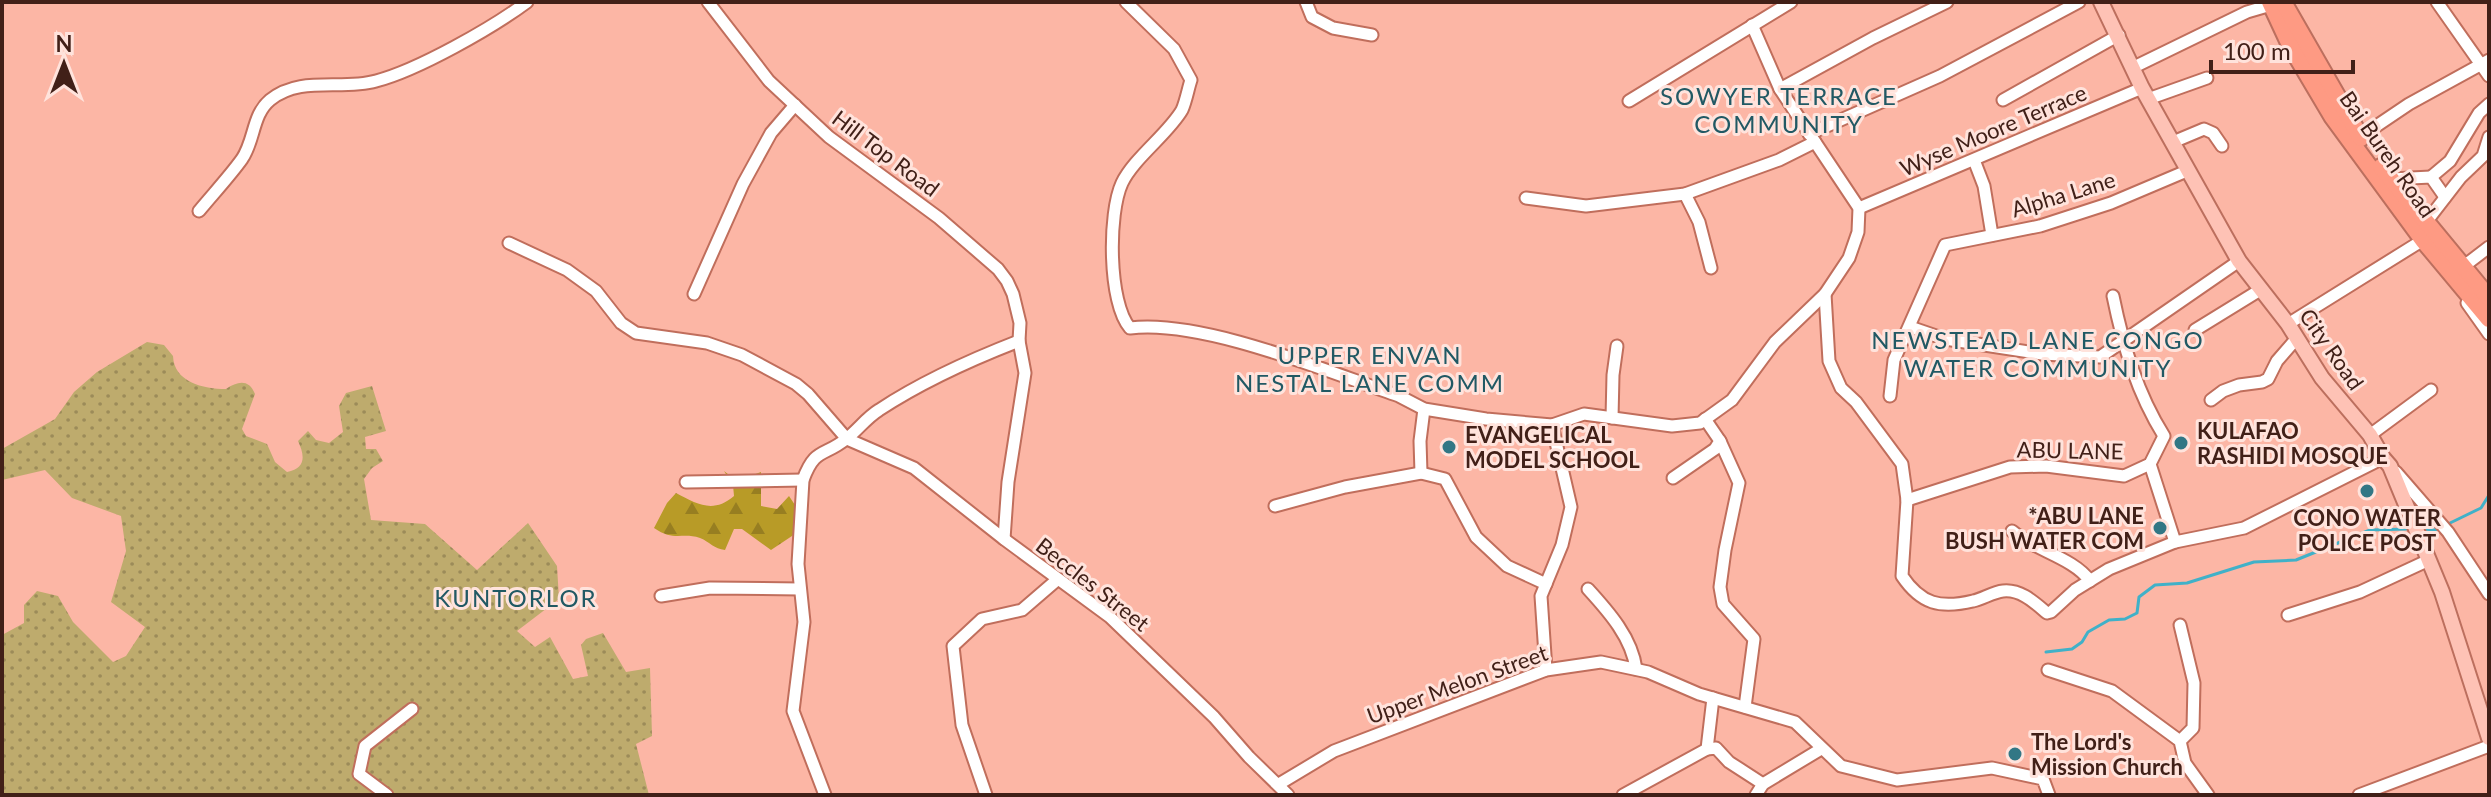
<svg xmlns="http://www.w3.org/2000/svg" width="2491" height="797" font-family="Lato,sans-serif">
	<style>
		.grass { fill: url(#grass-dots) }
		.forest { fill: url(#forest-firs) }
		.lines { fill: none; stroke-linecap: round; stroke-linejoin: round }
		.stream { stroke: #40b1c8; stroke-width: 3 }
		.minor-casing { stroke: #c06e5c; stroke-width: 15 }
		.major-casing { stroke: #bc6f5e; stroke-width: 18 }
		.highway-casing { stroke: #bc6f5e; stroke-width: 20 }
		.minor { stroke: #fff; stroke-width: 11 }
		.major { stroke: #fec2b5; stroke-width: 14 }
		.highway { stroke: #fe9a83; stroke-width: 16 }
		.poi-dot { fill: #327785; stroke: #ffe3dc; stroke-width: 3 }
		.labels { text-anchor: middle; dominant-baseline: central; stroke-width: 6; stroke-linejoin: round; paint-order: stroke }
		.street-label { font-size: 22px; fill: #412018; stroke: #ffe3dc }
		.poi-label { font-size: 22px; font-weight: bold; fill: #412018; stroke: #ffe3dc; text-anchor: start }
		.neighbourhood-label { font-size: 24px; letter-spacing: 2px; fill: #215964; stroke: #ffe3dc }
	</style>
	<defs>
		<pattern id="grass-dots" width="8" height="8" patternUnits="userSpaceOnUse" patternTransform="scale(2)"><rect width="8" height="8" fill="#beab6d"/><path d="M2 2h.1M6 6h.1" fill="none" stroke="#9c8b59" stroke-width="1.8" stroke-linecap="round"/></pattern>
		<pattern id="forest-firs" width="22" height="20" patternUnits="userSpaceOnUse" patternTransform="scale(2)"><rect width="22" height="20" fill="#b89b27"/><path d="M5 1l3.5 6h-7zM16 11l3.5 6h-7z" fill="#977e21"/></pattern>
	</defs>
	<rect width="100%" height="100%" fill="#fcb6a5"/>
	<!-- grass -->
	<path class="grass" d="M147,342l17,3 9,11c1,26 30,33 53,33 12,-8 23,-10 29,5l-13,35 4,7 21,8 8,18 12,10c19,-4 18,-16 11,-31l10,-10 8,9 13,3 14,-11 -4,-26 7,-13 26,-7 14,45 -21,6 1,12h10l7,12 -11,7 -8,11 7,41 54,4 52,46 51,-47 29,43 2,33 -42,32 18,16 15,-10 23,42 15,-3 -7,-31 5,-6 17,-6 23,39 24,-4 2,68 -16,8 13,51h-647v-160l22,-12v-18l13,-14 21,5 15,26 40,40 13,-6 19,-29 -34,-25 15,-51 -5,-35 -49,-18 -27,-28 -43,10v-31l53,-30 19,-27 23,-20z"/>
	<!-- forest -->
	<path class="forest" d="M724,471l9,7 14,-1 14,-5v34l16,3 12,-13 6,9v29l-24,16 -29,-21h-8l-9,21c-11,-1 -15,-8 -25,-12 -18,-6 -26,4 -46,-10l13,-25 9,-10c21,11 37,21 58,3l-1,-11z"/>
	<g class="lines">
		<!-- stream -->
		<g class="stream">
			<path d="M2448,524l33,-16 8,-13"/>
			<path d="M2421,529l17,1"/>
			<path d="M2046,652l26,-3 10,-7 6,-10 21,-12 16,-1 12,-6 2,-16 16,-12 32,-2 67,-21 42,-2 74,-30 37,-1"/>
		</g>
		<defs>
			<g id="minor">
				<path d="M708,2l61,79 60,56 110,81 59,51 9,12 6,13 7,29 -1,18 6,32 -17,109 -4,57"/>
				<path d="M1126,2l48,47 17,31c-3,9 -5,21 -9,30 -14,24 -48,48 -60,73 -14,30 -14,120 8,145 73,-9 198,44 269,68l25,13 62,10 66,6 32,-11 88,12 28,-3 32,-23 43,-58 50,-48 24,-36 9,-26 1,-24 -44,-66"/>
				<path d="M1306,2l6,15 21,11 39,7"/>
				<path d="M2437,2l52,74"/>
				<path d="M2132,68l115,-56 24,-7"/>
				<path d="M1780,89l93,-51 74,-36"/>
				<path d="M2148,99l59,-21"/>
				<path d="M2003,100l116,-65"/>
				<path d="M1629,101l162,-99"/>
				<path d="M1809,134l131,-58 139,-74"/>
				<path d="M2360,137l49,-33 80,-44"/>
				<path d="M2173,142l31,-13 9,4 9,13"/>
				<path d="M1974,160l10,26 8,49"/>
				<path d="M2431,177l19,-16 29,-48 10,-9"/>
				<path d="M2391,179l40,-2 14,20"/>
				<path d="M1685,194l14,28 12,46"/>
				<path d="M1526,198l60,8 99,-12 94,-34 36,-18 -35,-53 -28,-64"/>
				<path d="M1859,208l283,-120"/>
				<path d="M199,211c14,-17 30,-34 43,-52 13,-19 10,-44 28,-59 31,-25 71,-9 106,-19 42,-11 116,-53 151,-79"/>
				<path d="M2427,221l34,-44 22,-21 6,-19"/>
				<path d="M509,243l58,27 29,21 25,32 15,10 71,10 35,12 54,29 12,10 39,45 67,29 90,71 106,78 104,100 35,40 39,38"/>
				<path d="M2464,266l25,-19"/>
				<path d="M694,294l49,-110 28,-51 24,-28"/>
				<path d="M1825,294l4,67 12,27 15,14 46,62 5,36 -5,76c19,28 38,33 71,25 10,-2 20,-9 30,-10 18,-2 32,12 44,22l4,-1 24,-22 34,-21 66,-27 69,-14 139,-70"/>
				<path d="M2467,303l22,31"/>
				<path d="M2288,324l135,-84"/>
				<path d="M1910,327l35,12 97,15 58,3 139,-96"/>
				<path d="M2195,330l65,-40"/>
				<path d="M1890,396l4,-36 51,-115 95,-19 71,-23 78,-33"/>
				<path d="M2211,400l12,-9 16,-6 23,-3 6,-3 9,-18 20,-23"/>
				<path d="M1612,418l1,-43 4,-29"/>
				<path d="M2370,435l61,-45"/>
				<path d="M1720,441l19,42 -14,67 -5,37 3,17 31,35 -9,68"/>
				<path d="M2150,464l25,78"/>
				<path d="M2396,472l52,60 41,62"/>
				<path d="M1421,473l-1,-32 4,-32"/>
				<path d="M1673,478l42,-29 5,-8 -15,-22"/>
				<path d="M686,482l117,-2"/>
				<path d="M1907,500l103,-33 36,-1 78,10 26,-12 14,-28c-27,-43 -41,-91 -51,-140"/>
				<path d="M1275,506l70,-19 76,-14 24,6 31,58 31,29 39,18"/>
				<path d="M2012,531c22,19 62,27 78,50"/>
				<path d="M1588,589c21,23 44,49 48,80"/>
				<path d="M661,596l49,-8 90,1"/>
				<path d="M2288,615l72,-23 69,-32"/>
				<path d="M1546,670l-5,-74 21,-51 9,-38 -19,-82"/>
				<path d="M2048,670l64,21 68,50 5,22 23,32"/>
				<path d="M2180,741l13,-13 1,-45 -14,-58"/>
				<path d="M1707,749l9,-1 13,14 34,22"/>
				<path d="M1279,784l55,-33 212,-81 55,-8 47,10 51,22 96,28 46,44 56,14 95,-12 51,11 6,16"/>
				<path d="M387,795l-28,-21 6,-28 47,-37"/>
				<path d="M825,795l-32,-84 11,-89 -6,-58 5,-84c12,-33 21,-23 43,-41 12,-9 20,-21 33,-29 44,-29 91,-50 140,-69"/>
				<path d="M986,795l-24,-70 -9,-79 29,-27 40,-9 36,-31"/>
				<path d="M1623,795l84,-46 6,-51"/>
				<path d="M1756,795l7,-11 58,-35"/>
				<path d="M2359,795l130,-49"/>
			</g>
			<path id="major" d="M2101,2l41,86 97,173 49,63 34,54 48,57 13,23 7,8 52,126 47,146"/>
			<g id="highway">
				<path d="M2270,2l20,43 42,71 91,124 66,79"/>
				<path d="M2283,2l78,136"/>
				<path d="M2381,167l108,131"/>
			</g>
		</defs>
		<!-- minor casing -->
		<use href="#minor" class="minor-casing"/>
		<!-- major casing -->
		<use href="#major" class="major-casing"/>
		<!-- highway casing -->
		<use href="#highway" class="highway-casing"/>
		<!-- minor -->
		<use href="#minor" class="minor"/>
		<!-- major -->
		<use href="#major" class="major"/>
		<!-- highway -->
		<use href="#highway" class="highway"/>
	</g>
	<!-- markers -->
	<g class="poi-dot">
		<circle cx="2181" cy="443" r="8"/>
		<circle cx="1449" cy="447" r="8"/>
		<circle cx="2367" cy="491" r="8"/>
		<circle cx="2160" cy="528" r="8"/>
		<circle cx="2015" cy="754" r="8"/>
	</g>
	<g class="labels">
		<!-- street labels -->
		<g class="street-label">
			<text transform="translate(1993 130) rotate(-23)">Wyse Moore Terrace</text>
			<text transform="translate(886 153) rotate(37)">Hill Top Road</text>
			<text transform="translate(2388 154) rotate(55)">Bai Bureh Road</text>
			<text transform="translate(2063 194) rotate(-17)">Alpha Lane</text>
			<text transform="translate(2332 349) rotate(55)">City Road</text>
			<text transform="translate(2070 450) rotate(1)">ABU LANE</text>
			<text transform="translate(1093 584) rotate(38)">Beccles Street</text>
			<text transform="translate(1457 684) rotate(-20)">Upper Melon Street</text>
		</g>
		<!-- poi labels -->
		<g class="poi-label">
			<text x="2197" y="430">KULAFAO<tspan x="2197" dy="25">RASHIDI MOSQUE</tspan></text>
			<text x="1465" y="434">EVANGELICAL<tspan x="1465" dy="25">MODEL SCHOOL</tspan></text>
			<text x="2144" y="515" text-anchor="end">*ABU LANE<tspan x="2144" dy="25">BUSH WATER COM</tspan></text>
			<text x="2367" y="517" text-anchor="middle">CONO WATER<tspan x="2367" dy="25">POLICE POST</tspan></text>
			<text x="2031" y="741">The Lord's<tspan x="2031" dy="25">Mission Church</tspan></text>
		</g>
		<!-- neighbourhood labels -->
		<g class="neighbourhood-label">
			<text x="1779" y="95">SOWYER TERRACE<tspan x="1779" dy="28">COMMUNITY</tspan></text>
			<text x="2038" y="339">NEWSTEAD LANE CONGO<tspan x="2038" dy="28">WATER COMMUNITY</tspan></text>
			<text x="1370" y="354">UPPER ENVAN<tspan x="1370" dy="28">NESTAL LANE COMM</tspan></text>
			<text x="516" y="597">KUNTORLOR</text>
		</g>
	</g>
	<!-- border -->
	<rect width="2491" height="797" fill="none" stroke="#412018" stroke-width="8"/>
	<!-- north arrow -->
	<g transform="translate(64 64)" stroke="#ffe3dc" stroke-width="6" paint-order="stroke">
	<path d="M0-6L14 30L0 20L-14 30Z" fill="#412018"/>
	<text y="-12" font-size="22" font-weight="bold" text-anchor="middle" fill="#412018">N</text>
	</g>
	<!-- scale -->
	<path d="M2211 60v12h142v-12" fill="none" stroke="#412018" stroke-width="4"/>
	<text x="2223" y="60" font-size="24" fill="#412018" stroke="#ffe3dc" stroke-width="6" paint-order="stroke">100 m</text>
</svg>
